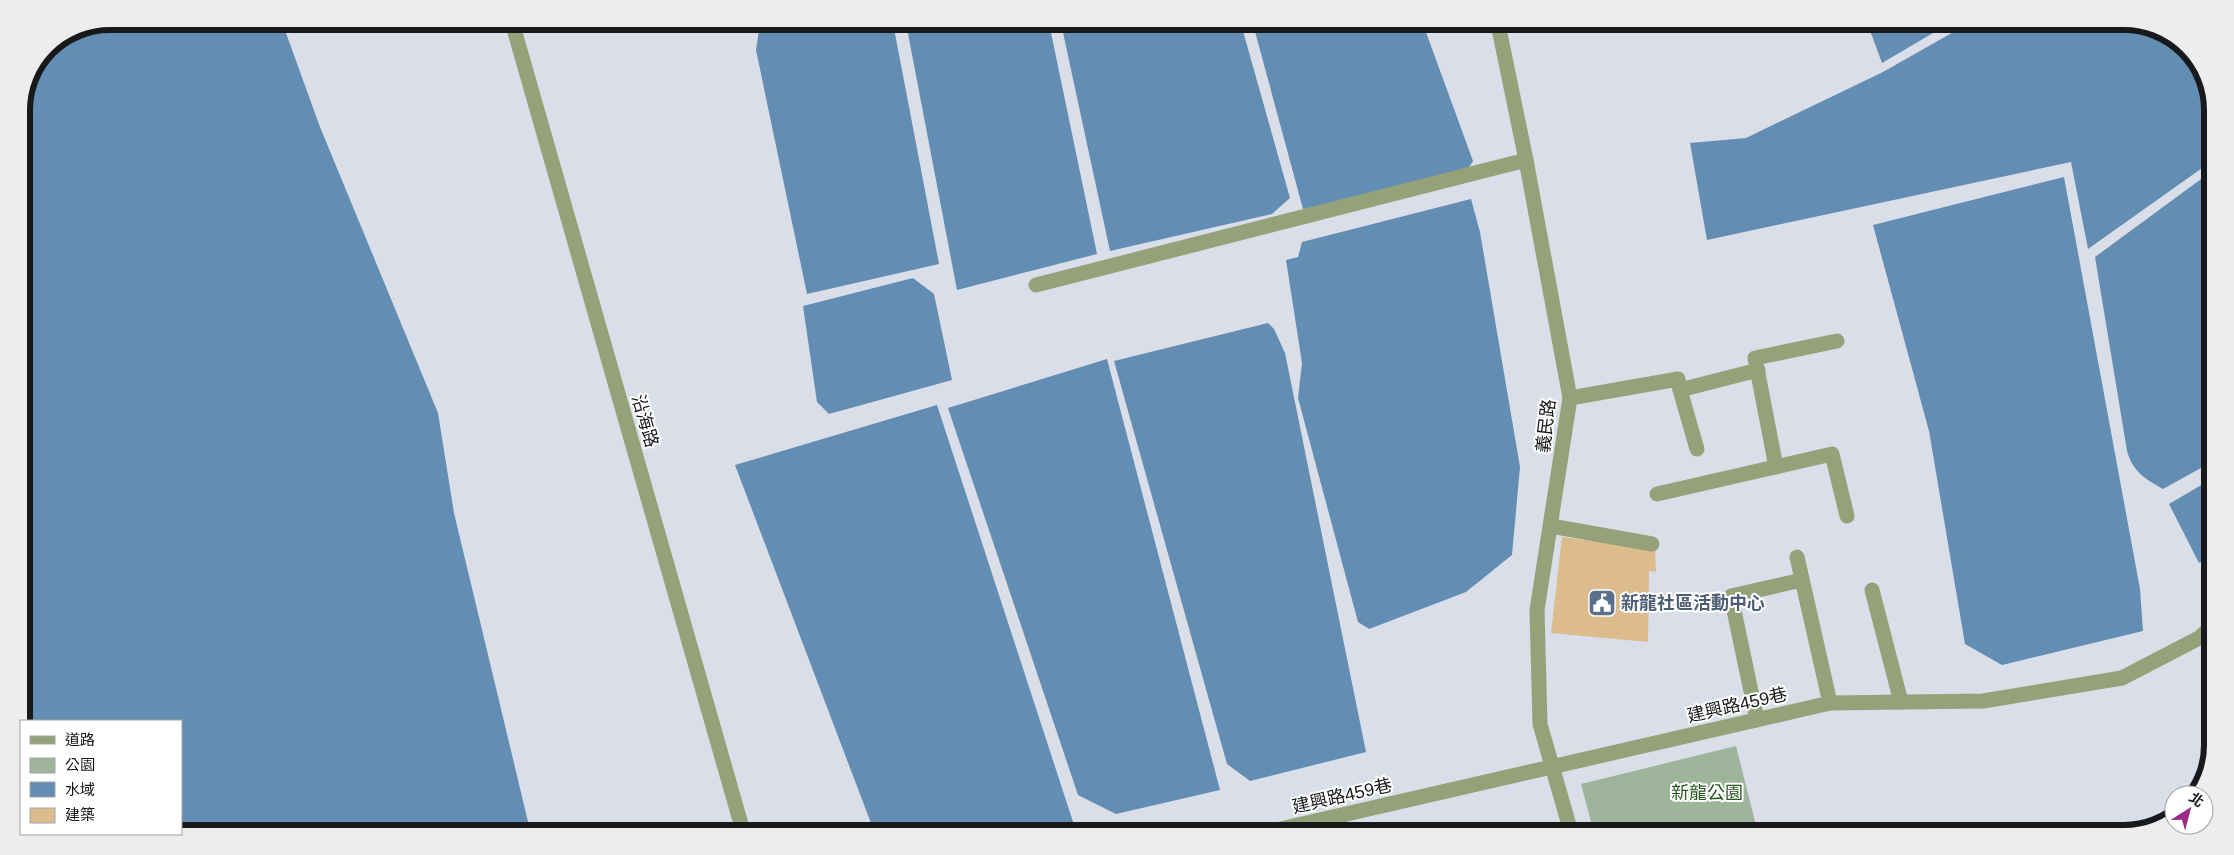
<svg xmlns="http://www.w3.org/2000/svg" width="2234" height="855" font-family="Arial,'Noto Sans TC',sans-serif">
	<style>
		.green { fill: #9fb59b }
		.water { fill: #638db2 }
		.building { fill: #dcbc8c }
		.lines { fill: none; stroke-linecap: round; stroke-linejoin: round }
		.minor { stroke: #95a279; stroke-width: 15 }
		.labels { text-anchor: middle; dominant-baseline: central; stroke-width: 4; stroke-linejoin: round; paint-order: stroke }
		.street-label { font-size: 18px; fill: #17191d; stroke: #fff }
		.service-label { font-size: 18px; font-weight: bold; fill: #4e5e75; stroke: #fff; text-anchor: start }
		.park-label { font-size: 18px; fill: #25561d; stroke: #fff }
		.rim { fill: none; stroke: #17191d; stroke-width: 6 }
	</style>
	<rect width="100%" height="100%" fill="#d9dee9"/>
	<!-- green -->
	<path class="green" d="M1736,746l22,87h-164l-13,-49z"/>
	<!-- water -->
	<g class="water">
		<path d="M110,21l172,1 38,105 118,286 16,100 76,317 -349,-1v-108h-160v-617l26,-57 29,-19z"/>
		<path d="M760,23h133l46,241 -132,30 -51,-244z"/>
		<path d="M906,23h143l48,231 -140,36z"/>
		<path d="M1061,23l180,1 49,174 -18,16 -162,37z"/>
		<path d="M1253,24h170l50,137 -12,19 -158,29z"/>
		<path d="M1868,25l77,1 -63,37z"/>
		<path d="M1964,26h189l42,30 18,47 -1,58 -124,88 -17,-87 -364,78 -17,-97 56,-5 137,-66z"/>
		<path d="M2212,171l-2,292 -47,26c-18,-10 -30,-17 -36,-38l-32,-194z"/>
		<path d="M2064,177l76,412 3,42 -141,34 -37,-21 -36,-213 -56,-206z"/>
		<path d="M1471,199l9,33 40,235 -8,88 -46,37 -97,37 -11,-7 -60,-224 4,-35 -16,-103 12,-3 4,-15z"/>
		<path d="M913,278l21,16 18,86 -123,34 -12,-12 -14,-96z"/>
		<path d="M1268,323l6,6 11,24 81,399 -116,29 -23,-17 -113,-403z"/>
		<path d="M1107,359l113,431 -104,24 -38,-19 -130,-387z"/>
		<path d="M937,405l139,426h-202l-139,-366z"/>
		<path d="M2210,480l-1,77 -10,6 -30,-59z"/>
	</g>
	<!-- building -->
	<path class="building" d="M1562,537l93,12 1,23 -7,-1 -1,71 -97,-9z"/>
	<g class="lines">
		<!-- minor -->
		<g class="minor">
			<path d="M512,22l231,809"/>
			<path d="M1498,24l28,136 44,238 -33,212 3,114 31,108"/>
			<path d="M1036,285l490,-125"/>
			<path d="M1570,398l108,-19 2,11"/>
			<path d="M1697,449l-17,-59 78,-20"/>
			<path d="M1776,467l-21,-109 82,-17"/>
			<path d="M1657,494l175,-40 15,62"/>
			<path d="M1551,526l101,18"/>
			<path d="M1797,557l33,146"/>
			<path d="M1872,590l29,112"/>
			<path d="M1757,720l-26,-124 71,-16"/>
			<path d="M1268,832l562,-129 153,-2 139,-23 77,-40 10,-9"/>
		</g>
	</g>
	<!-- icons -->
	<defs>
		<symbol id="civic-square" viewBox="-11 -11 22 22"><rect x="-9" y="-9" width="18" height="18" rx="4" fill="#5c6f8a" stroke="#fff"/><path d="M-.6-6.5H3V-4.5H.6V-3L4-1V1h2V6H-6V1h2V-1L-.6-3ZM-1.2 2.5V6h2.4V2.5Z" fill="#fff"/></symbol>
	</defs>
	<g fill-rule="evenodd">
		<use href="#civic-square" x="1586" y="587" width="32" height="32"/>
	</g>
	<g class="labels">
		<!-- street labels -->
		<g class="street-label">
			<text transform="translate(645 421) rotate(74)">沿海路</text>
			<text transform="translate(1546 426) rotate(-83)">義民路</text>
			<text transform="translate(1737 705) rotate(-13)">建興路459巷</text>
			<text transform="translate(1342 796) rotate(-13)">建興路459巷</text>
		</g>
		<!-- service labels -->
		<g class="service-label">
			<text x="1621" y="603">新龍社區活動中心</text>
		</g>
		<!-- park labels -->
		<g class="park-label">
			<text x="1707" y="793">新龍公園</text>
		</g>
	</g>
	<!-- crop -->
	<path d="M0 0H2234V855H0ZM110 30H2124A80 80 0 0 1 2204 110V745A80 80 0 0 1 2124 825H110A80 80 0 0 1 30 745V110A80 80 0 0 1 110 30Z" fill="#eceded" fill-rule="evenodd"/>
	<path class="rim" d="M110 30H2124A80 80 0 0 1 2204 110V745A80 80 0 0 1 2124 825H110A80 80 0 0 1 30 745V110A80 80 0 0 1 110 30Z"/>
	<!-- legend -->
	<rect x="20" y="720" width="162" height="115" fill="#ffffff" stroke="#a2a3a5"/>
	<rect x="30" y="736" width="25" height="8" fill="#95a279" stroke="#a2a3a5"/>
	<text x="65" y="745" font-size="15" fill="#17191d">道路</text>
	<rect x="30" y="758" width="25" height="15" fill="#9fb59b" stroke="#a2a3a5"/>
	<text x="65" y="770" font-size="15" fill="#17191d">公園</text>
	<rect x="30" y="782" width="25" height="15" fill="#638db2" stroke="#a2a3a5"/>
	<text x="65" y="795" font-size="15" fill="#17191d">水域</text>
	<rect x="30" y="808" width="25" height="15" fill="#dcbc8c" stroke="#a2a3a5"/>
	<text x="65" y="820" font-size="15" fill="#17191d">建築</text>
	<!-- north arrow -->
	<g transform="translate(2189 810) rotate(36)"><circle r="24" fill="#ffffff" stroke="#a2a3a5"/>
	<path d="M0-4L9 19L0 12L-9 19Z" fill="#9b2986"/>
	<text y="-8" font-size="14" font-weight="bold" text-anchor="middle" fill="#17191d">北</text>
	</g>
</svg>
